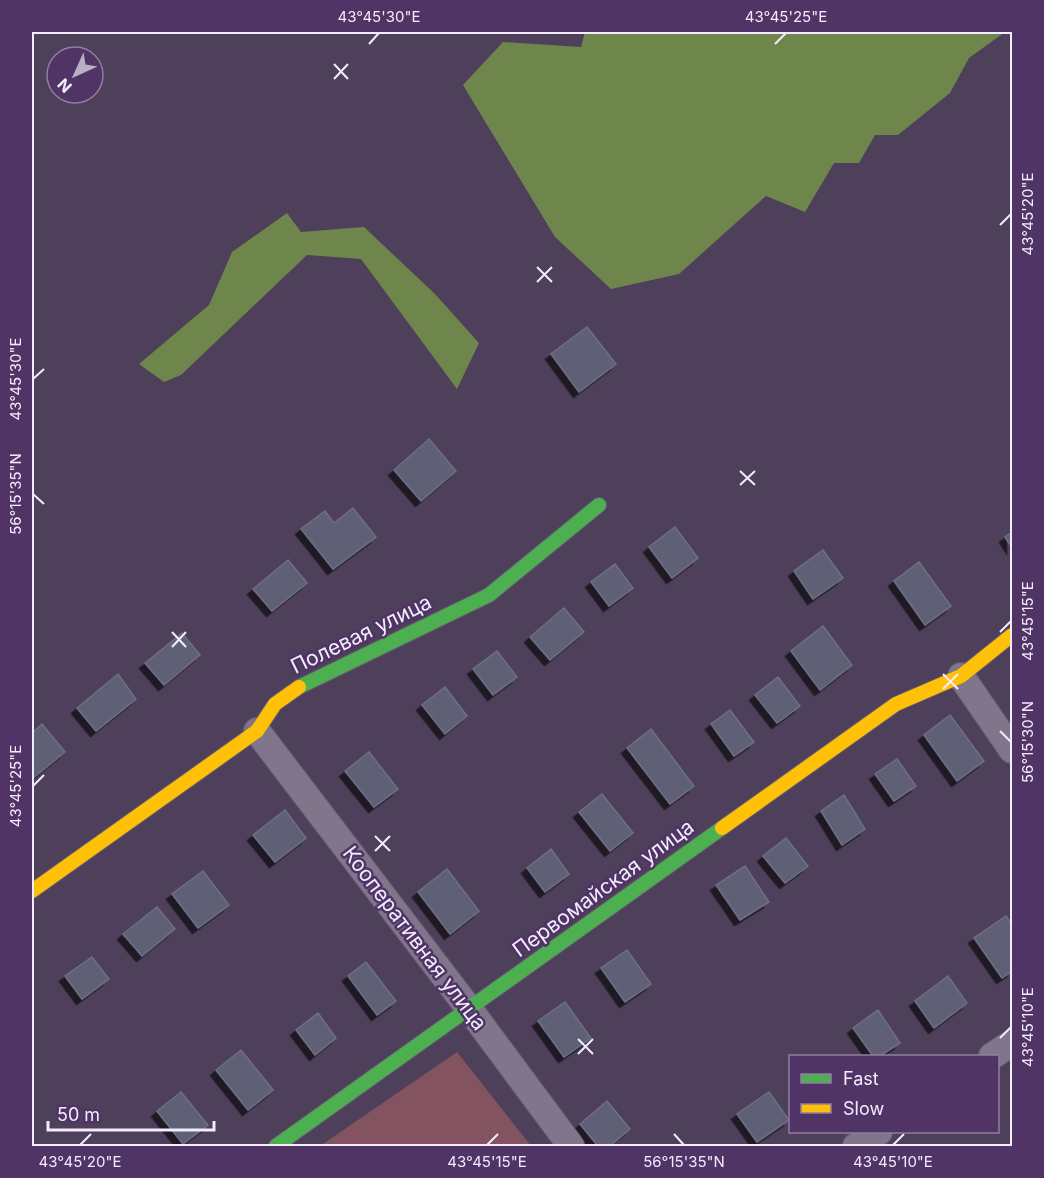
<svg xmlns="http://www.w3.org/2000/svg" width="1044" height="1178" font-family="Inter,sans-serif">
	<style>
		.green { fill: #845360 }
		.water { fill: #6e864b }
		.building { fill: #5f6176; stroke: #6c6f84; stroke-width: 1.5; filter: url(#shadow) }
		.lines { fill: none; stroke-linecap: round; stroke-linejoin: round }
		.street-casing { stroke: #675b70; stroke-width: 28 }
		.fast-casing { stroke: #675b70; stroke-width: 16 }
		.slow-casing { stroke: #675b70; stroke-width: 16 }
		.street { stroke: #80758a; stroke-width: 26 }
		.fast { stroke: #4caf50; stroke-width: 14 }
		.slow { stroke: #ffc107; stroke-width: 14 }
		.ticks { fill: none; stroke: #f4ebfd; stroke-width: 2 }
		.labels { text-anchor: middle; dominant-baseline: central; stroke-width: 5; stroke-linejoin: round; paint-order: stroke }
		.street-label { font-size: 21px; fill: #f4ebfd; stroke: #4f3465 }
		.neatline { fill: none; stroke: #f4ebfd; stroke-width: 2 }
		.ticks-label { font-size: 15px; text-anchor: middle; fill: #f4ebfd }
	</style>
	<defs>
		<filter id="shadow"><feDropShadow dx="-5.5" dy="5.5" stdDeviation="0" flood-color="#0009"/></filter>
	</defs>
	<rect width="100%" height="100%" fill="#4e3f5a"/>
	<!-- green -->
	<path class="green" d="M457,1052l74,94h-211z"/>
	<!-- water -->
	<g class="water">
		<path d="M585,32h420l-36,26 -19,35 -52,42h-23l-16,28h-25l-29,49 -39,-16 -87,78 -68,15 -56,-52 -92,-152 40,-43 78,5z"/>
		<path d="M287,213l14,19 63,-5 71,67 44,49 -22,46 -96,-130 -54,-4 -126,120 -17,7 -25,-18 70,-59 23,-53z"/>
	</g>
	<!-- building -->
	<g class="building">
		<path d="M587,327l29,37 -37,28 -28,-38z"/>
		<path d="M429,439l27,32 -35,30 -27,-31z"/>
		<path d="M353,508l23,29 -43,32 -32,-40 24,-18 9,12z"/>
		<path d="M675,527l23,31 -26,20 -23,-31z"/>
		<path d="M1012,532v16l-7,-11z"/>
		<path d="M823,550l20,28 -30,21 -19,-28z"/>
		<path d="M288,560l19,23 -35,28 -19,-22z"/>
		<path d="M919,562l32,44 -26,19 -31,-44z"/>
		<path d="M615,564l18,24 -24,18 -18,-24z"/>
		<path d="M564,608l20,24 -34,28 -20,-23z"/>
		<path d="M823,626l29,39 -32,25 -29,-39z"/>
		<path d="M182,633l18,22 -36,30 -19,-22z"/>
		<path d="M497,651l20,26 -24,18 -20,-26z"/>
		<path d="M118,674l18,25 -40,32 -19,-23z"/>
		<path d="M778,677l22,29 -23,17 -22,-28z"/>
		<path d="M445,687l22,29 -22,18 -23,-29z"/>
		<path d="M730,710l24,32 -20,14 -23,-32z"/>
		<path d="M950,715l34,46 -27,20 -33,-46z"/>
		<path d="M42,724l23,28 -32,26 -1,-45z"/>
		<path d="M651,729l43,57 -24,18 -43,-56z"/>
		<path d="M369,752l29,37 -24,18 -29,-36z"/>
		<path d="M897,759l19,27 -22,15 -19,-27z"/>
		<path d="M602,794l31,39 -23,18 -31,-39z"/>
		<path d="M844,795l21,34 -23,16 -21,-34z"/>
		<path d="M285,810l21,28 -31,24 -22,-27z"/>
		<path d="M786,838l22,28 -23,17 -22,-27z"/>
		<path d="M551,849l18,25 -24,18 -18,-24z"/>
		<path d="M745,866l24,36 -29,18 -24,-35z"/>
		<path d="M447,869l32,42 -29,23 -32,-42z"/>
		<path d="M203,871l26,34 -31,23 -26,-34z"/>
		<path d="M157,907l18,22 -33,27 -19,-22z"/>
		<path d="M1006,916l6,9v46l-10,7 -28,-40z"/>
		<path d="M627,950l24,34 -26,18 -24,-34z"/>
		<path d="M92,957l17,22 -27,20 -17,-23z"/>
		<path d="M366,962l30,39 -19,14 -29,-39z"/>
		<path d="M948,976l19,27 -33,25 -19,-27z"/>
		<path d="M565,1002l26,36 -27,19 -26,-36z"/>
		<path d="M878,1010l22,33 -20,13h-7l-20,-28z"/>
		<path d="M318,1013l18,25 -21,17 -19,-25z"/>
		<path d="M241,1050l32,40 -25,20 -32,-40z"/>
		<path d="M181,1092l27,33 -25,19 -26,-33z"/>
		<path d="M769,1092l20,28 -32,22 -20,-28z"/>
		<path d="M607,1101l23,28 -20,17h-12l-18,-22z"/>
	</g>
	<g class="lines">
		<defs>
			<g id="street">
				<path d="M961,676l51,74"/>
				<path d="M257,731l213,279 101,136"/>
				<path d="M992,1056l20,-13"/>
				<path d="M856,1146l23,-14"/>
			</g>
			<g id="fast">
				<path d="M299,687l190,-92 110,-90"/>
				<path d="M276,1146l446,-318"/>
			</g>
			<g id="slow">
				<path d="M722,828l174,-124 65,-28 51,-41"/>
				<path d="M32,891l225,-160 18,-27 24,-17"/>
			</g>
		</defs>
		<!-- street casing -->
		<use href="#street" class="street-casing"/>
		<!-- fast casing -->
		<use href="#fast" class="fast-casing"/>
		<!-- slow casing -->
		<use href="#slow" class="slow-casing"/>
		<!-- street -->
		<use href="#street" class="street"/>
		<!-- fast -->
		<use href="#fast" class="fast"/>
		<!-- slow -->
		<use href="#slow" class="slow"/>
	</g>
	<!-- ticks -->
	<path class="ticks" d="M369,44l10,-11M775,44l11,-11M334,64l14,15M334,79l14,-15M1000,225l11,-11M537,267l15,15M537,282l15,-15M33,379l11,-10M740,471l15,14M740,485l15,-14M33,494l11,10M172,632l14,15M1000,632l11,-11M172,647l14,-15M943,674l15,15M943,689l15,-15M1000,731l11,11M33,786l11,-11M375,836l15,15M375,851l15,-15M1000,1038l11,-11M578,1039l15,15M578,1054l15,-15M674,1134l10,11M80,1145l11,-11M487,1145l11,-11M893,1145l11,-11"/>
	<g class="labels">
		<!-- street labels -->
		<g class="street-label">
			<text transform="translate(361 634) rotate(-26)">Полевая улица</text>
			<text transform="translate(603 888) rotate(-36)">Первомайская улица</text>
			<text transform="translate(415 938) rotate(53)">Кооперативная улица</text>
		</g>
	</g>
	<!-- border -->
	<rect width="1044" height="1178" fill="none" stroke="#4f3465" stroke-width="66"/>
	<!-- legend -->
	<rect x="789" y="1055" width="210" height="78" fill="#4f3465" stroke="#917da2" stroke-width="1.5"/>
	<rect x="801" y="1074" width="30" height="9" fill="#4caf50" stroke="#917da2" stroke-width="1.5"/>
	<text x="843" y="1085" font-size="18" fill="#f4ebfd">Fast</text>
	<rect x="801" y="1104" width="30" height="9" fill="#ffc107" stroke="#917da2" stroke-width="1.5"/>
	<text x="843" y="1115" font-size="18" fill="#f4ebfd">Slow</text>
	<!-- north arrow -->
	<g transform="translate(75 75) rotate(225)"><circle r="28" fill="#4f3465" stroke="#917da2" stroke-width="1.5"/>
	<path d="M0-4.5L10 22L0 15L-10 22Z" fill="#baafc4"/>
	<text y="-9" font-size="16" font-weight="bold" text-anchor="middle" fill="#f4ebfd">N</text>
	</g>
	<!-- scale -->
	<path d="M48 1121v9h166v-9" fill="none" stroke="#f4ebfd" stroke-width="3"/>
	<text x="57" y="1121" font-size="18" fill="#f4ebfd" stroke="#4f3465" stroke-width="4.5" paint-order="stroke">50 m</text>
	<rect x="33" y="33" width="978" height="1112" class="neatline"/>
	<g class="ticks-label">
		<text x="379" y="22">43°45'30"E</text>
		<text x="786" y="22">43°45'25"E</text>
		<text transform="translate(1028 214) rotate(-90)" y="5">43°45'20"E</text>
		<text transform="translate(16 379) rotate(-90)" y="5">43°45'30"E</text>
		<text transform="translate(16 494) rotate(-90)" y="5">56°15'35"N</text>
		<text transform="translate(1028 621) rotate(-90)" y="5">43°45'15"E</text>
		<text transform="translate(1028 742) rotate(-90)" y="5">56°15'30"N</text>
		<text transform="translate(16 786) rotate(-90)" y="5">43°45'25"E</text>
		<text transform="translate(1028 1027) rotate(-90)" y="5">43°45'10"E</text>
		<text x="80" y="1167">43°45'20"E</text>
		<text x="487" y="1167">43°45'15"E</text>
		<text x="684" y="1167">56°15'35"N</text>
		<text x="893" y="1167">43°45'10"E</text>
	</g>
</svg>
